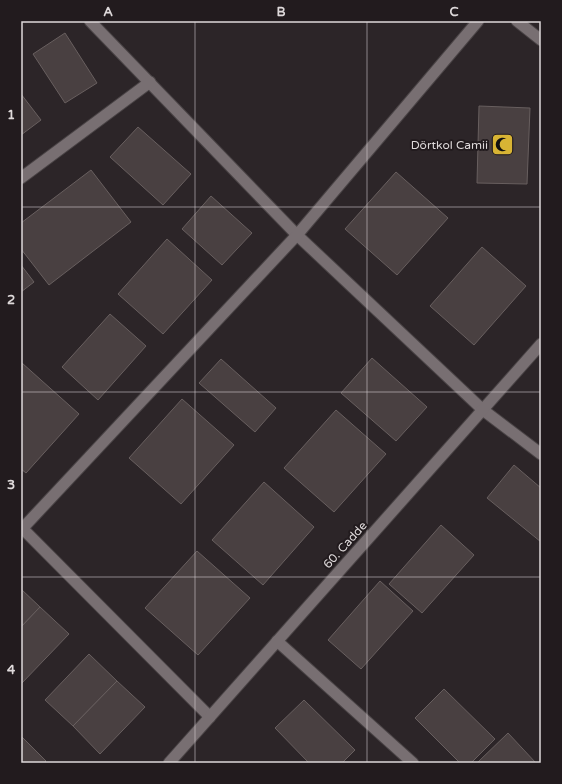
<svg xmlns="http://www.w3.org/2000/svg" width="562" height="784" font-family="'Varela Round',sans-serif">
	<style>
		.building { fill: #494041; stroke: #685f5f }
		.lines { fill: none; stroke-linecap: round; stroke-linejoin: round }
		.minor-casing { stroke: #494345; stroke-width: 13 }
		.minor { stroke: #786f72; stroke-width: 11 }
		.grid { fill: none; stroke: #ded9da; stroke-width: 1; stroke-opacity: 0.55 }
		.labels { text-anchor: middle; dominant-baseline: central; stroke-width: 4; stroke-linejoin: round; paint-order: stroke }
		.poi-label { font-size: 12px; fill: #ded9da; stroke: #221b1e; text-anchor: end }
		.street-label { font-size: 12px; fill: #ded9da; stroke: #221b1e }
		.neatline { fill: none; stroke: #ded9da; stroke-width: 1.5 }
		.grid-label { font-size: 13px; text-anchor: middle; font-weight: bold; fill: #ded9da }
	</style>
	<rect width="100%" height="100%" fill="#2c2528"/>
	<!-- building -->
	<g class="building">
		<path d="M65,33l32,50 -32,20 -32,-49z"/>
		<path d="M21,94l20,26 -20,15z"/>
		<path d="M479,106l51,2 -3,76 -50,-1z"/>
		<path d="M138,127l53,47 -28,31 -53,-48z"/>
		<path d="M91,170l40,52 -82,63 -28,-36v-26z"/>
		<path d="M396,172l52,46 -51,57 -52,-46z"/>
		<path d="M211,196l41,37 -30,32 -40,-36z"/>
		<path d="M167,239l45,41 -49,54 -45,-40z"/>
		<path d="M482,247l44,39 -52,59 -44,-39z"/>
		<path d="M21,265l13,17 -13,10z"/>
		<path d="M110,314l36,32 -48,54 -36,-33z"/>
		<path d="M372,358l55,49 -31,34 -55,-48z"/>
		<path d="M221,359l55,49 -21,24 -56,-49z"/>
		<path d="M22,363l57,51 -53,59 -5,-4z"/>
		<path d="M182,399l52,46 -53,59 -52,-46z"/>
		<path d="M336,410l50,44 -52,58 -50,-44z"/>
		<path d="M514,465l27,23v54l-54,-44z"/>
		<path d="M264,482l50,45 -51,58 -51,-45z"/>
		<path d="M441,525l33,30 -52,58 -33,-29z"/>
		<path d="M197,551l53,47 -52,57 -53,-47z"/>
		<path d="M380,581l33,30 -52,58 -33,-29z"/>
		<path d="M21,589l19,18 -19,20z"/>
		<path d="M40,607l29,27 -48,50v-57z"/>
		<path d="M89,654l28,27 -44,45 -28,-26z"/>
		<path d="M117,681l28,26 -45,47 -27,-28z"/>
		<path d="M444,689l51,50 -24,24h-11l-45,-45z"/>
		<path d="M304,700l51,50 -13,13h-33l-34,-35z"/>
		<path d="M508,733l28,30h-57l-1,-1z"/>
		<path d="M21,736l25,25 -2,2h-23z"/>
	</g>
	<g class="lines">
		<defs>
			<g id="minor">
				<path d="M90,21l207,214 186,175 58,44"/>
				<path d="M517,21l24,19"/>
				<path d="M21,178l129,-96"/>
				<path d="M21,527l189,190"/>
				<path d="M21,530l276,-295 181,-214"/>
				<path d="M277,641l136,122"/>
				<path d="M169,763l372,-419"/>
			</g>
		</defs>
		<!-- minor casing -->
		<use href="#minor" class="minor-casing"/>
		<!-- minor -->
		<use href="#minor" class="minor"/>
	</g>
	<!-- grid -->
	<path class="grid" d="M195,21v742M367,21v742M21,207h520M21,392h520M21,577h520"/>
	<!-- icons -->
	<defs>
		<symbol id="mosque-square" viewBox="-11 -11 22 22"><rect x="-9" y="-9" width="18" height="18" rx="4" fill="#d8b434" stroke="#221b1e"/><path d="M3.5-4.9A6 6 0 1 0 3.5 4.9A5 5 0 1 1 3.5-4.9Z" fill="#111"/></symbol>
	</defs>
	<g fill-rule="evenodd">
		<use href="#mosque-square" x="490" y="132" width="25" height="25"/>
	</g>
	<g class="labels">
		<!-- poi labels -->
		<g class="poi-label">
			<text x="488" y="145">Dörtkol Camii</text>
		</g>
		<!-- street labels -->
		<g class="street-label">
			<text transform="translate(345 545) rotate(-48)">60. Cadde</text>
		</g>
	</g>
	<!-- border -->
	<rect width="562" height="784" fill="none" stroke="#221b1e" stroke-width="44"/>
	<rect x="22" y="22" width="518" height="740" class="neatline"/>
	<g class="grid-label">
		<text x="108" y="16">A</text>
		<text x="281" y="16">B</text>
		<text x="454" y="16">C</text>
		<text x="11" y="119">1</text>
		<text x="11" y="304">2</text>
		<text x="11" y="489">3</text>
		<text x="11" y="674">4</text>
	</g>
</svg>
